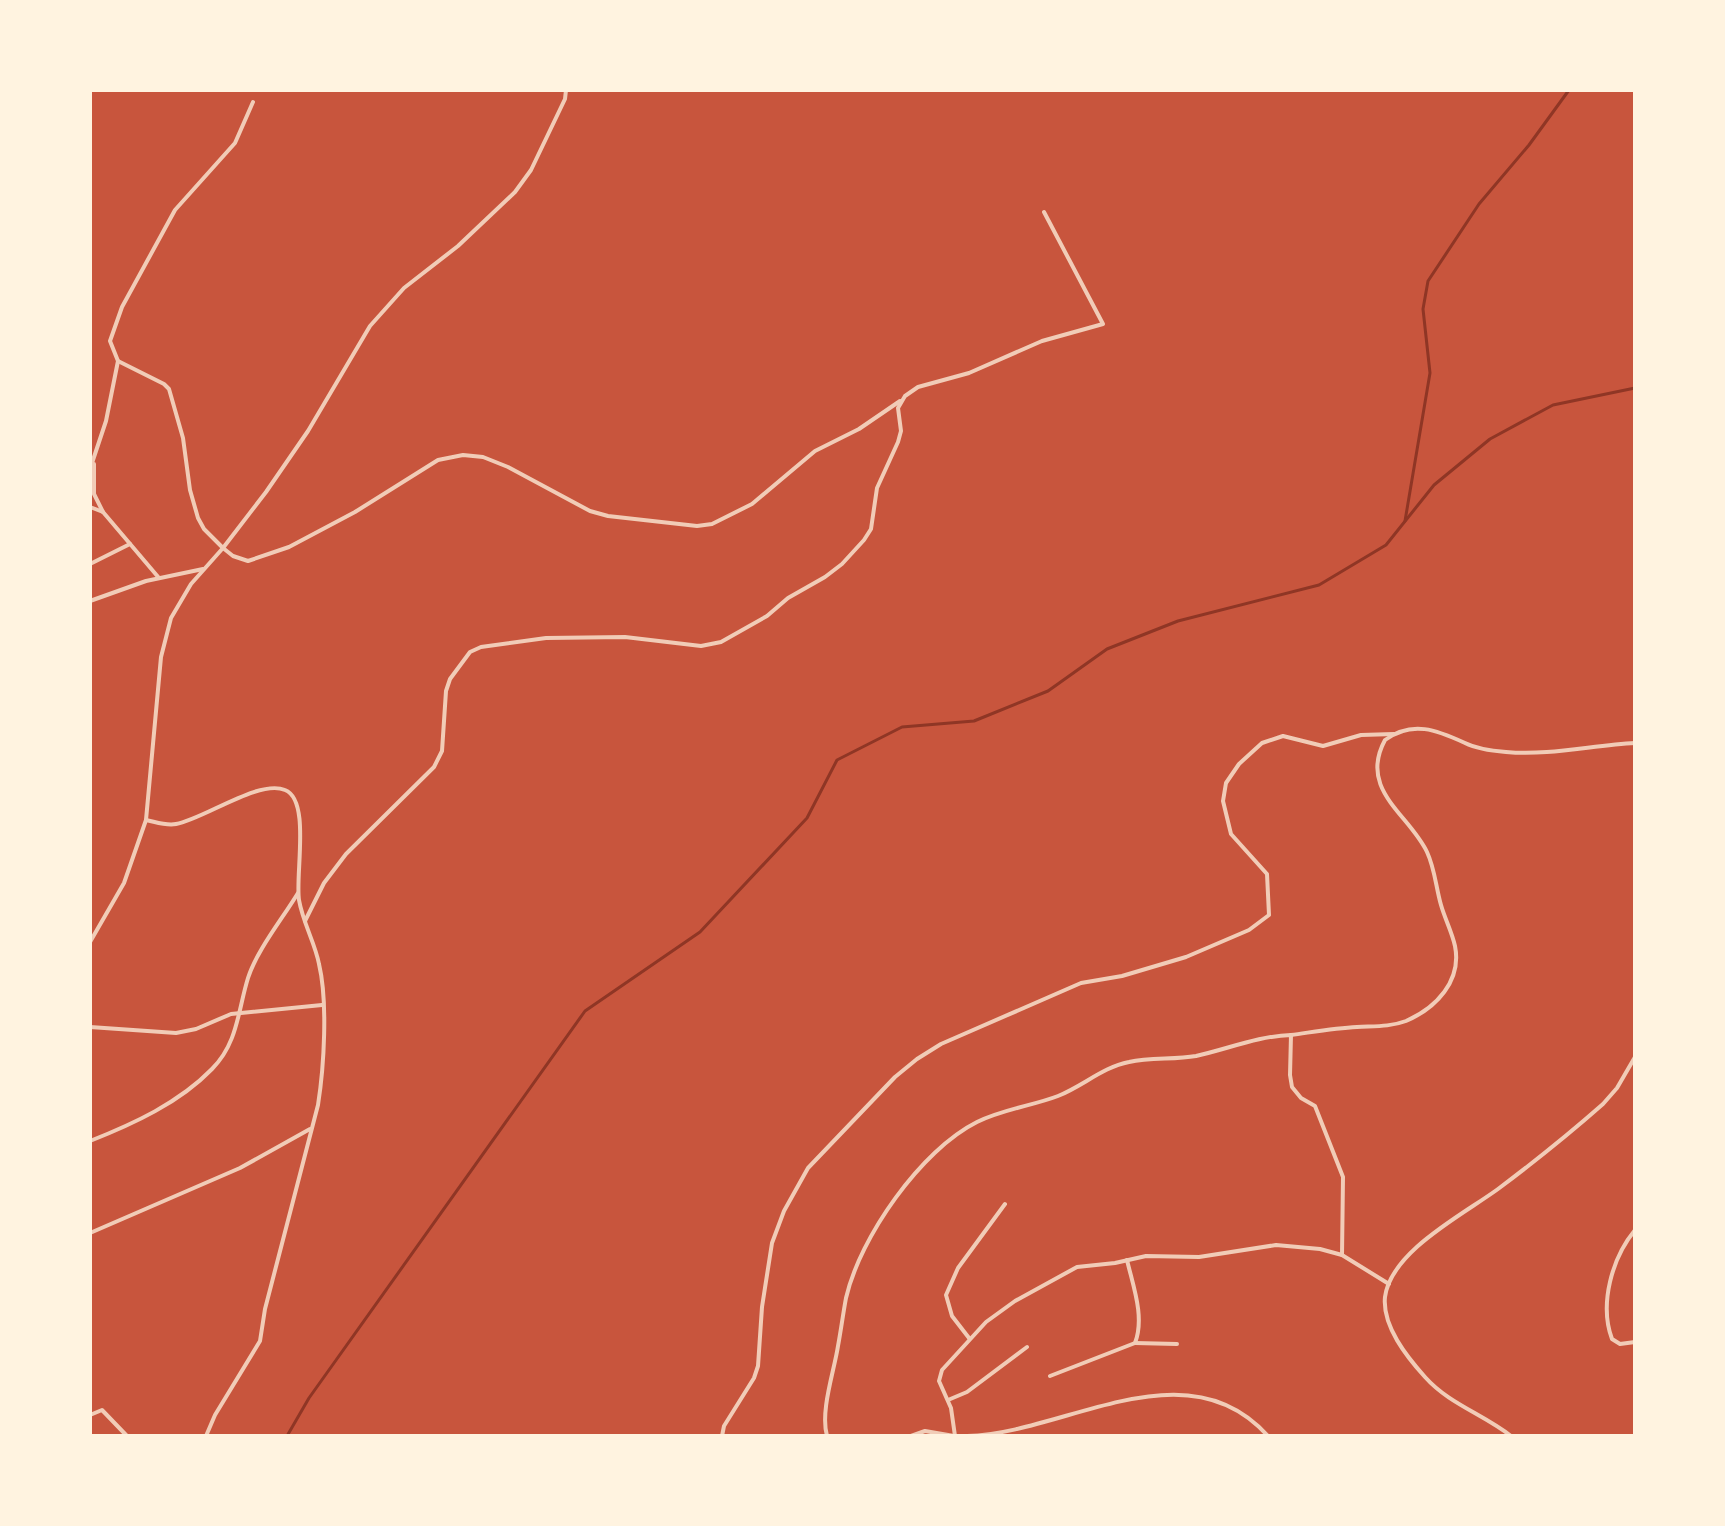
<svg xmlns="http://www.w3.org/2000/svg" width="1725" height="1526" font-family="'IBM Plex Serif',serif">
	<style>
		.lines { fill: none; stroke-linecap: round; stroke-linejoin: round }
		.stream { stroke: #8f3625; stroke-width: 3 }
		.minor { stroke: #f1ccb7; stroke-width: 4 }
	</style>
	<rect width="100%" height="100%" fill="#c8553d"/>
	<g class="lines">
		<!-- stream -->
		<g class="stream">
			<path d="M1405,521l25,-148 -7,-64 5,-28 51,-77 50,-59 40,-55"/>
			<path d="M287,1436l22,-38 276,-387 115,-79 107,-114 30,-58 65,-33 72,-6 74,-30 59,-42 71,-28 141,-36 67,-40 48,-60 56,-46 63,-34 82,-17"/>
		</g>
		<!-- minor -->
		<g class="minor">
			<path d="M253,102l-18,41 -60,67 -53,97 -12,34 8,20 46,23 5,5 14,49 7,52 8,28 6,11 19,19 10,8 15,5 41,-14 66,-35 83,-52 25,-5 20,2 25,10 82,44 18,5 89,10 15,-2 40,-20 63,-53 44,-22 41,-28"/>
			<path d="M94,464v30l9,18"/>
			<path d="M90,469l16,-48 12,-60"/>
			<path d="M90,507l13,5 56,66"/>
			<path d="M90,564l40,-20"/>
			<path d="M90,601l56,-20 57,-12"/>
			<path d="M146,820c10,2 20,6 30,4 28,-5 83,-45 109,-34 26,10 10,85 14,110 4,23 16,43 20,64 9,38 5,103 -1,141l-53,204 -5,32 -45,74 -9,21"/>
			<path d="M305,921l19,-38 22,-29 88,-87 8,-16 4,-60 4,-12 20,-27 11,-5 65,-9 79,-1 76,9 20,-4 46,-26 21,-18 37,-21 17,-13 22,-24 7,-11 6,-41 21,-46 3,-11 -3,-23 7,-12 13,-9 51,-14 73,-32 61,-17 -59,-112"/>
			<path d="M90,942l34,-59 22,-63 15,-163 10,-39 20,-34 32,-36 43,-56 42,-61 62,-105 34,-38 54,-42 57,-54 16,-22 34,-71 1,-9"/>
			<path d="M90,1027l86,6 20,-4 35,-15 91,-9"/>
			<path d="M1291,1035c22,-3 44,-7 66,-8 17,-1 33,0 49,-6 30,-13 56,-40 49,-75 -3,-14 -10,-27 -14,-41 -5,-17 -6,-36 -14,-53 -18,-38 -69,-62 -42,-112 27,-20 52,-10 80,3 12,6 28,8 41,9 43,4 87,-7 129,-9"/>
			<path d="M90,1141c43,-17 89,-38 122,-72 26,-26 26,-59 36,-91 9,-28 35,-60 50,-85"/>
			<path d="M1635,1230c-23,28 -36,74 -23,109l8,5 15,-2"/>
			<path d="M90,1233l150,-65 70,-39"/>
			<path d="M90,1323v4"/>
			<path d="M969,1338l-17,-22 -6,-21 12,-27 47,-64"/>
			<path d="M1135,1343l42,1"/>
			<path d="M1050,1376l85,-33c10,-26 -2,-57 -8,-83"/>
			<path d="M948,1400l19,-8 60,-45"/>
			<path d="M90,1415l12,-5 25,26"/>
			<path d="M722,1436l2,-10 30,-48 4,-12 4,-59 10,-64 12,-32 24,-43 87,-91 22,-18 24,-15 140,-61 41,-7 64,-19 63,-27 20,-15 -2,-41 -36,-40 -8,-33 3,-18 13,-19 23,-21 21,-7 40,10 38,-11 33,-1"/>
			<path d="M827,1436c-7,-25 7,-64 11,-90 3,-16 5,-32 8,-48 14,-61 75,-148 131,-176 26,-13 55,-16 81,-26 25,-10 45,-29 71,-34 22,-5 45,-2 67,-6 32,-7 62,-20 95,-21l-1,40 2,12 9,11 14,8 28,71 -1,78 47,29"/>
			<path d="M911,1436l14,-5 29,5"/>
			<path d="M955,1436l-4,-28 -12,-27 3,-11 44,-48 29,-21 62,-34 38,-4 31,-7 53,1 77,-12 44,4 22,6"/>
			<path d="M967,1436c97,-2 219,-92 301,0"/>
			<path d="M1511,1436c-28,-22 -62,-32 -86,-59 -18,-20 -43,-51 -40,-80 6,-46 79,-83 113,-108 36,-27 71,-55 105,-85l14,-16 18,-31"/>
		</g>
	</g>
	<!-- border -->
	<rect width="1725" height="1526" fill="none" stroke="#fff3e0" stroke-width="184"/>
</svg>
